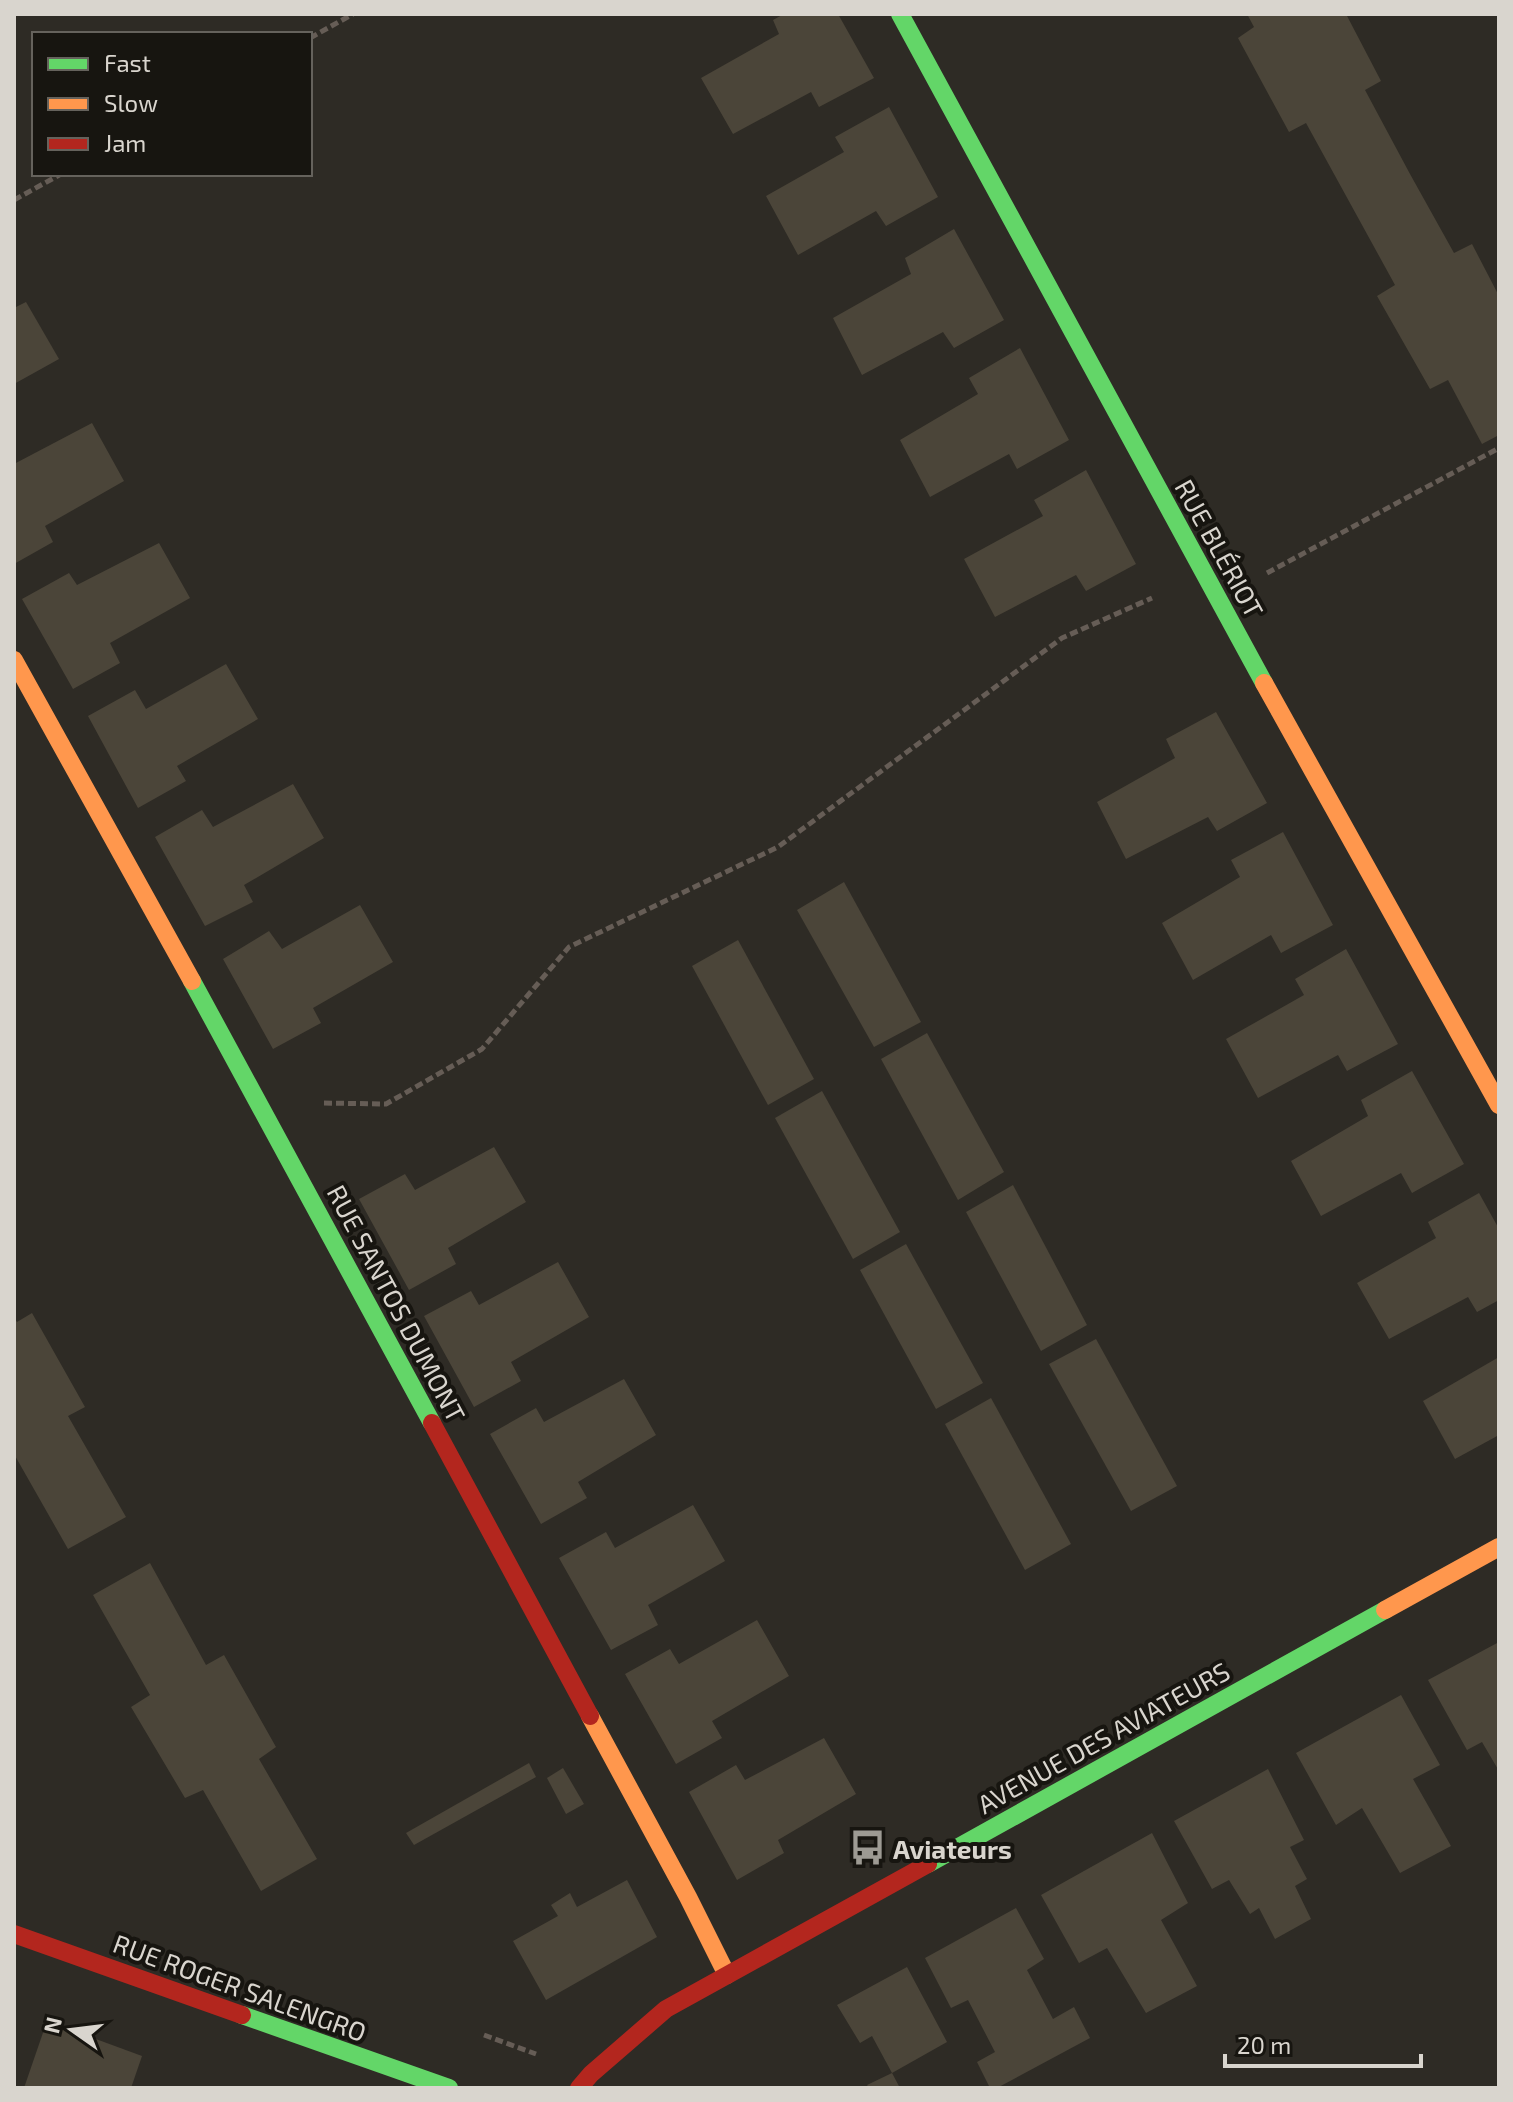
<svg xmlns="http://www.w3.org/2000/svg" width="1513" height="2102" font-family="'Exo 2',sans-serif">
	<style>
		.building { fill: #4b4539 }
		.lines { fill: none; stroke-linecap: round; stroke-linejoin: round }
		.path { stroke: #665d56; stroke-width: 5; stroke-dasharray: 8 4; stroke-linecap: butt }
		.fast { stroke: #63d668; stroke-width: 18 }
		.slow { stroke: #ff974d; stroke-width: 18 }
		.jam { stroke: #b3261e; stroke-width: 18 }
		.labels { text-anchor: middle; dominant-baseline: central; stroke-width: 8; stroke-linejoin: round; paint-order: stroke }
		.street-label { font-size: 26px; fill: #d9d5ce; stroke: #171510 }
		.poi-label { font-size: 26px; font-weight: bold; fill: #d9d5ce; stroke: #171510; text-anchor: start }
	</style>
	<rect width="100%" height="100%" fill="#2e2b25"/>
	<!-- building -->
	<g class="building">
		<path d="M784,14h54l36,64 -55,29 -8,-15 -78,42 -32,-56 78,-44 -6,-14z"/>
		<path d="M1247,14h99l35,67 -16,9 45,84 44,79 18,-9 27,52v139l-17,9 -34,-64 -18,9 -53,-93 18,-11 -89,-162 -17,9 -51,-94 16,-11z"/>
		<path d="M889,107l49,90 -52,29 -10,-15 -78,44 -32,-59 78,-44 -9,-15z"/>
		<path d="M954,229l50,91 -50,28 -11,-16 -81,43 -29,-57 78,-44 -6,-16z"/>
		<path d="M26,302l33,57 -45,25v-76z"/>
		<path d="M1020,348l49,92 -52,29 -8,-15 -79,43 -30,-57 78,-46 -9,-16z"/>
		<path d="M92,423l32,58 -79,45 8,16 -39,22v-100z"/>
		<path d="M1086,470l50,94 -50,27 -10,-16 -81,42 -31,-58 79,-43 -9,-16z"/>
		<path d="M159,543l31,55 -80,45 10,20 -47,26 -51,-90 47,-26 8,12z"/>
		<path d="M226,664l32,55 -81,47 9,15 -48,27 -50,-92 47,-26 11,19z"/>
		<path d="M1216,712l51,91 -50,28 -9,-14 -82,42 -29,-57 78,-44 -9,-19z"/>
		<path d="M293,784l31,54 -80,47 9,17 -48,24 -50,-89 47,-27 11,17z"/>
		<path d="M1283,832l50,93 -52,28 -10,-18 -78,45 -31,-57 78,-46 -9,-17z"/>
		<path d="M844,882l77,140 -47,25 -77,-137z"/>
		<path d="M360,905l33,57 -80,46 8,15 -48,26 -50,-90 46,-28 13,18z"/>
		<path d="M738,940l76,139 -46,26 -76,-139z"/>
		<path d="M1346,949l52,95 -51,27 -9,-16 -80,43 -32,-59 78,-44 -9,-16z"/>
		<path d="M927,1033l77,139 -46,28 -77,-141z"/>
		<path d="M1412,1071l52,93 -52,29 -11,-20 -80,43 -30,-55 77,-45 -7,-16z"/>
		<path d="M822,1091l78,141 -47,27 -78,-141z"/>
		<path d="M494,1147l32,55 -78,46 8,16 -47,26 -50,-91 46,-25 10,16z"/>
		<path d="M1013,1185l74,140 -46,26 -75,-139z"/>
		<path d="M1479,1193l20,36v71l-22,12 -9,-15 -79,42 -32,-56 79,-45 -8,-16z"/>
		<path d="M906,1244l77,139 -47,26 -76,-139z"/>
		<path d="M558,1262l31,55 -78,45 10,19 -47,26 -50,-91 47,-25 8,14z"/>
		<path d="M32,1313l53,94 -17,9 58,101 -58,32 -54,-95v-136l3,4z"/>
		<path d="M1096,1339l81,147 -46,25 -82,-147z"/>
		<path d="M1499,1357v78l-44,24 -32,-58z"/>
		<path d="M624,1379l32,56 -78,47 9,16 -46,26 -51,-90 46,-26 8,14z"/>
		<path d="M991,1398l80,146 -46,26 -80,-146z"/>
		<path d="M693,1505l32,56 -77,44 10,20 -47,25 -52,-92 47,-26 9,16z"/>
		<path d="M150,1563l56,102 18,-10 52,92 -17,12 58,100 -56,32 -58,-101 -18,8 -54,-91 19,-12 -57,-100z"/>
		<path d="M757,1620l32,56 -77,45 10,17 -46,26 -51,-90 45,-25 9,15z"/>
		<path d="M1499,1642v129l-17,-29 -15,8 -39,-70z"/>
		<path d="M1401,1695l39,70 -27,14 38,67 -51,27 -38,-65 -26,17 -40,-72z"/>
		<path d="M824,1738l32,56 -78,46 6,13 -47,27 -48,-88 47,-27 9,15z"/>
		<path d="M529,1763l7,14 -122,68 -8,-12z"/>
		<path d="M563,1768l21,36 -18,10 -19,-36z"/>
		<path d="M1268,1769l36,71 -14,7 17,32 -12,7 16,33 -36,20 -16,-31 -9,6 -21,-34 -17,9 -38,-68z"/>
		<path d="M1152,1833l36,70 -27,17 36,66 -51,27 -39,-65 -28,15 -38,-68z"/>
		<path d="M627,1880l30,57 -111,63 -33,-59 45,-25 -7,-11 19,-12 7,14z"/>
		<path d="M1016,1908l28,51 -17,11 26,49 21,-12 16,31 -93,50h-7l-13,-26 18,-10 -27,-52 -17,8 -26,-50z"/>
		<path d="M907,1967l40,75 -55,31 -20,-37 -12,7 -23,-38z"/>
		<path d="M47,2021l95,35 -11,32h-107z"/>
		<path d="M892,2073l8,15h-31l-2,-3z"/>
	</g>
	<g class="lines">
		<!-- path -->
		<g class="path">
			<path d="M310,38l43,-24"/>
			<path d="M14,200l47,-26"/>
			<path d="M1267,573l232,-125"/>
			<path d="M324,1103l62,1 96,-55 87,-102 209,-100 284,-209 90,-40"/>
			<path d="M484,2035l52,19"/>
		</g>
		<!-- fast -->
		<g class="fast">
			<path d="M900,14l364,669"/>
			<path d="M192,981l240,442"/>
			<path d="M928,1864l457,-254"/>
			<path d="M242,2015l207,73"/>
		</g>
		<!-- slow -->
		<g class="slow">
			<path d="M14,660l178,321"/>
			<path d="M1264,683l235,422"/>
			<path d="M1385,1610l114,-63"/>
			<path d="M590,1716l98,181 39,78"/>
		</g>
		<!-- jam -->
		<g class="jam">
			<path d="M432,1423l158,293"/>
			<path d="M14,1934l228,81"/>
			<path d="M579,2088l12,-14 75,-65 262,-145"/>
		</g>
	</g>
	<!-- icons -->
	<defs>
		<symbol id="bus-bare" viewBox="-9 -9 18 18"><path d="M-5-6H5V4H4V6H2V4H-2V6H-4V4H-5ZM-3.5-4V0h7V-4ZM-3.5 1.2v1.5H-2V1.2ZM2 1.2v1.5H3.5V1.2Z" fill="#9d9a93" stroke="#171510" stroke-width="2.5" paint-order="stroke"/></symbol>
	</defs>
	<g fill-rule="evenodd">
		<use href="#bus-bare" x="842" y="1822" width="51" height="51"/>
	</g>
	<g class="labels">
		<!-- street labels -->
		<g class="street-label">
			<text transform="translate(1220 548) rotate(61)">RUE BLÉRIOT</text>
			<text transform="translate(397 1303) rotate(62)">RUE SANTOS DUMONT</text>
			<text transform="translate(1103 1737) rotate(-29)">AVENUE DES AVIATEURS</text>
			<text transform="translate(240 1987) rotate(20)">RUE ROGER SALENGRO</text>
		</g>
		<!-- poi labels -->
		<g class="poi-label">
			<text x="893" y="1848">Aviateurs</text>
		</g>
	</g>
	<!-- border -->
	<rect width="1513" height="2102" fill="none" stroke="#d9d5ce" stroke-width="32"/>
	<!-- legend -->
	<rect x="32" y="32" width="280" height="144" fill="#171510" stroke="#65625c" stroke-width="2"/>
	<rect x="48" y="58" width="40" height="12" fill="#63d668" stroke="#65625c" stroke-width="2"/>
	<text x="104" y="72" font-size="24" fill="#d9d5ce">Fast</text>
	<rect x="48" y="98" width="40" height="12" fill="#ff974d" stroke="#65625c" stroke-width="2"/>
	<text x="104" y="112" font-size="24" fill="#d9d5ce">Slow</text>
	<rect x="48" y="138" width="40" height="12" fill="#b3261e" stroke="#65625c" stroke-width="2"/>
	<text x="104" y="152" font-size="24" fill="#d9d5ce">Jam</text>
	<!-- north arrow -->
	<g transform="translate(72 2030) rotate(284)" stroke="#171510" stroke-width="6" paint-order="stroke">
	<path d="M0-6L14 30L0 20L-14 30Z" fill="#d9d5ce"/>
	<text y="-12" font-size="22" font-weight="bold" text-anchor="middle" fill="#d9d5ce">N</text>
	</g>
	<!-- scale -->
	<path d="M1225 2054v12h196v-12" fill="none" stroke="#d9d5ce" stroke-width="4"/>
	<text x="1237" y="2054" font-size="24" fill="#d9d5ce" stroke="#171510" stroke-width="6" paint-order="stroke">20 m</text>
</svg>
